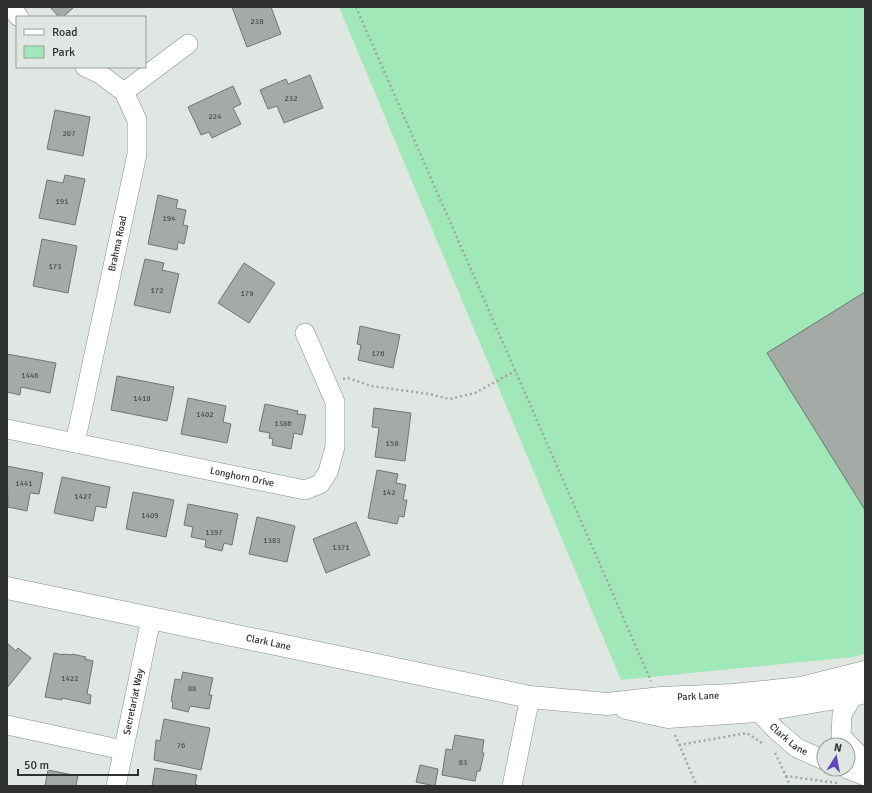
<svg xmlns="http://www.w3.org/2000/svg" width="872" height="793" font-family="Signika,sans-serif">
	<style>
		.green { fill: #a0e8b7 }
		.building { fill: #a4aba6; stroke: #6f7571 }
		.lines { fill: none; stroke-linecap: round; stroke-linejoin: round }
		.street-casing { stroke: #868c88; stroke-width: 20 }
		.secondary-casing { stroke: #868c88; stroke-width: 23 }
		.path { stroke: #a1a6a2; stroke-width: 2.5; stroke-dasharray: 2 3; stroke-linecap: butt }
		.street { stroke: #fff; stroke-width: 19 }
		.secondary { stroke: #fff; stroke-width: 22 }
		.labels { text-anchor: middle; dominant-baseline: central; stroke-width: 3.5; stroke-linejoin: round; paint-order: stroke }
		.number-label { font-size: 8px; fill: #4c4f4c }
		.street-label { font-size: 10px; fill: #2e302e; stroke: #e0e7e2 }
	</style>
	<rect width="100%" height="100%" fill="#e0e7e2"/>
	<!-- green -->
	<path class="green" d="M339,7h526v647l-12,3 -232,23z"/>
	<!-- building -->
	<g class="building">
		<path d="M50,7h24l-11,10h-4z"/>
		<path d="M232,7h39l10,27 -34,13z"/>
		<path d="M310,75l13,33 -39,15 -7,-17 -9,3 -8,-19 26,-11 2,5z"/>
		<path d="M233,86l8,18 -8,4 8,16 -29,14 -3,-6 -8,3 -13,-28z"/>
		<path d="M55,110l35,7 -7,39 -36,-7z"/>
		<path d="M65,175l20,4 -10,46 -36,-7 8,-38 16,3z"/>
		<path d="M158,195l20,5 -2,8 10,2 -3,15 5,1 -4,18 -6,-2 -1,8 -29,-6z"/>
		<path d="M42,239l35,7 -9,47 -35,-7z"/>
		<path d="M145,259l19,4 -2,7 17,4 -9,39 -36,-8z"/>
		<path d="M244,263l31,20 -26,40 -31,-20z"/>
		<path d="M865,292v218l-98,-157z"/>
		<path d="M360,326l40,9 -7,33 -35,-8 3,-15 -4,-1z"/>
		<path d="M7,354l49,9 -6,30 -29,-6 -1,8 -13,-3z"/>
		<path d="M117,376l57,11 -7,34 -56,-11z"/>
		<path d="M188,398l38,8 -3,16 8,2 -4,19 -46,-9z"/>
		<path d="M265,404l33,7 -1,3 9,1 -4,20 -8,-2 -3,16 -19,-4 1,-6 -4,-1 1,-5 -11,-2z"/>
		<path d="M374,408l37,5 -6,48 -30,-4 4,-29 -7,-1z"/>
		<path d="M7,466l36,7 -4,21 -9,-1 -3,18 -19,-4z"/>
		<path d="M377,470l21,4 -2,9 10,2 -3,15h4l-3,17 -5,-1 -2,8 -29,-6z"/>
		<path d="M62,477l48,10 -4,21 -10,-2 -3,15 -39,-8z"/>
		<path d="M133,492l41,8 -8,37 -40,-8z"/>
		<path d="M188,504l50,10 -6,31 -8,-2 -2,8 -17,-4 1,-7 -15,-3 2,-10 -9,-2z"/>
		<path d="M257,517l38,9 -8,36 -38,-8z"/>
		<path d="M356,522l14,33 -44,18 -13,-34z"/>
		<path d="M7,643l9,8 2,-3 13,10 -24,30z"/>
		<path d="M54,653l9,2v-1l8,1 1,-1 14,3 -1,2 8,2 -6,33 4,1 -1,9 -28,-6v2l-17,-3z"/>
		<path d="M183,672l30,6 -4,17h3l-3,14 -19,-3 -2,6 -16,-4 1,-6 -2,-1 4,-22 6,1z"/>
		<path d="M164,719l46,9 -9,42 -47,-10 2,-20 4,1z"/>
		<path d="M455,735l29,5 -2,13h2l-4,18h-3l-2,10 -33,-6 4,-26 6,1z"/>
		<path d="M420,765l18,4 -3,17 -19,-4z"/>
		<path d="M155,768l42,7 -2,9 2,1v1h-45z"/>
		<path d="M48,770l30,6 -2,9 3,1h-34z"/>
	</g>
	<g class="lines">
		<defs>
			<g id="street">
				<path d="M10,7l9,10"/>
				<path d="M124,92l64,-48"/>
				<path id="s1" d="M7,429l298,61 15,-6 8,-12 7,-25v-45l-30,-69"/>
				<path id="s2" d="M75,443l62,-289v-34l-13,-28 -24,-18 -15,-7"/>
				<path d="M854,695l-12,19 -1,22 24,25"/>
				<path id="s3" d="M758,711l18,19 21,18 27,12"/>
				<path d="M7,725l116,25"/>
				<path d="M847,769l18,7"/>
				<path id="s4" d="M116,786l35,-167"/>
				<path d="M512,786l18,-89"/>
			</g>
			<g id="secondary">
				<path id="s5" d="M7,588l523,109 77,7 54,-6 72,-3 68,-7 64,-16"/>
				<path d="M626,708l42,9 90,-6 96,-16 11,-3"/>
			</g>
		</defs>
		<!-- street casing -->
		<use href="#street" class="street-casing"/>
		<!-- secondary casing -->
		<use href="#secondary" class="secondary-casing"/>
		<!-- path -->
		<g class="path">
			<path d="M356,7l295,674"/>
			<path d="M343,379l5,-1 23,8 58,8 20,5 26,-6 40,-22"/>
			<path d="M675,735l22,51"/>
			<path d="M679,745l68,-12 15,10"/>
			<path d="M775,753l11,23 51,7"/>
			<path d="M786,776l4,10"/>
		</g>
		<!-- street -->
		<use href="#street" class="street"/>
		<!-- secondary -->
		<use href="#secondary" class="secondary"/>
	</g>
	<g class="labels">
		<!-- number labels -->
		<g class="number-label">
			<text x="257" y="21">238</text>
			<text x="291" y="98">232</text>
			<text x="215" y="116">224</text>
			<text x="69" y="133">207</text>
			<text x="62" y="201">191</text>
			<text x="169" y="218">194</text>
			<text x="55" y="266">173</text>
			<text x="157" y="290">172</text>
			<text x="247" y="293">179</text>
			<text x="378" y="353">176</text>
			<text x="30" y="375">1446</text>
			<text x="142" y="398">1418</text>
			<text x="205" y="414">1402</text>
			<text x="283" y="423">1386</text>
			<text x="392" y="443">158</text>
			<text x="24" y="483">1441</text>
			<text x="389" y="492">142</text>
			<text x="83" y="496">1427</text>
			<text x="150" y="515">1409</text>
			<text x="214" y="532">1397</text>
			<text x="272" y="540">1383</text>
			<text x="341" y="547">1371</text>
			<text x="70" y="678">1422</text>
			<text x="192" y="688">88</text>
			<text x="181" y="745">76</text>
			<text x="463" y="762">83</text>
		</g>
		<!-- street labels -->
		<g class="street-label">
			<text stroke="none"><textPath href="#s2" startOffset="204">Brahma Road</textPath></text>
			<text stroke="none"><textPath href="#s1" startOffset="240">Longhorn Drive</textPath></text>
			<text stroke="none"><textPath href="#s5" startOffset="267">Clark Lane</textPath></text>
			<text stroke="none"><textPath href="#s5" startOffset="703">Park Lane</textPath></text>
			<text stroke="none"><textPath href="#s4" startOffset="86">Secretariat Way</textPath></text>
			<text stroke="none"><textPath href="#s3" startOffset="42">Clark Lane</textPath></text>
		</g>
	</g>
	<!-- border -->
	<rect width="872" height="793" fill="none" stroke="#2e302e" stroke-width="16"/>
	<!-- legend -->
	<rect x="16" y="16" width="130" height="52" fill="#e0e7e2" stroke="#999e9a"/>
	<rect x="24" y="29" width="20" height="6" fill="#ffffff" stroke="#999e9a"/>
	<text x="52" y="36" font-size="12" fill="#2e302e">Road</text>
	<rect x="24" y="46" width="20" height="12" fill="#a0e8b7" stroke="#999e9a"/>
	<text x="52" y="56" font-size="12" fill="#2e302e">Park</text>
	<!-- north arrow -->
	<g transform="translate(836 757) rotate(11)"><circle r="19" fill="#e0e7e2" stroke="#999e9a"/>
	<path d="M0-3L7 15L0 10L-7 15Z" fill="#6245be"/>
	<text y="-6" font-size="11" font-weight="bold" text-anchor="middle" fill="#2e302e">N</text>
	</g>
	<!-- scale -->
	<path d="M18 769v6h120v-6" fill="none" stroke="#2e302e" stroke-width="2"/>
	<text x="24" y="769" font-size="12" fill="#2e302e" stroke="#e0e7e2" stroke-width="3" paint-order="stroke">50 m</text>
</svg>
